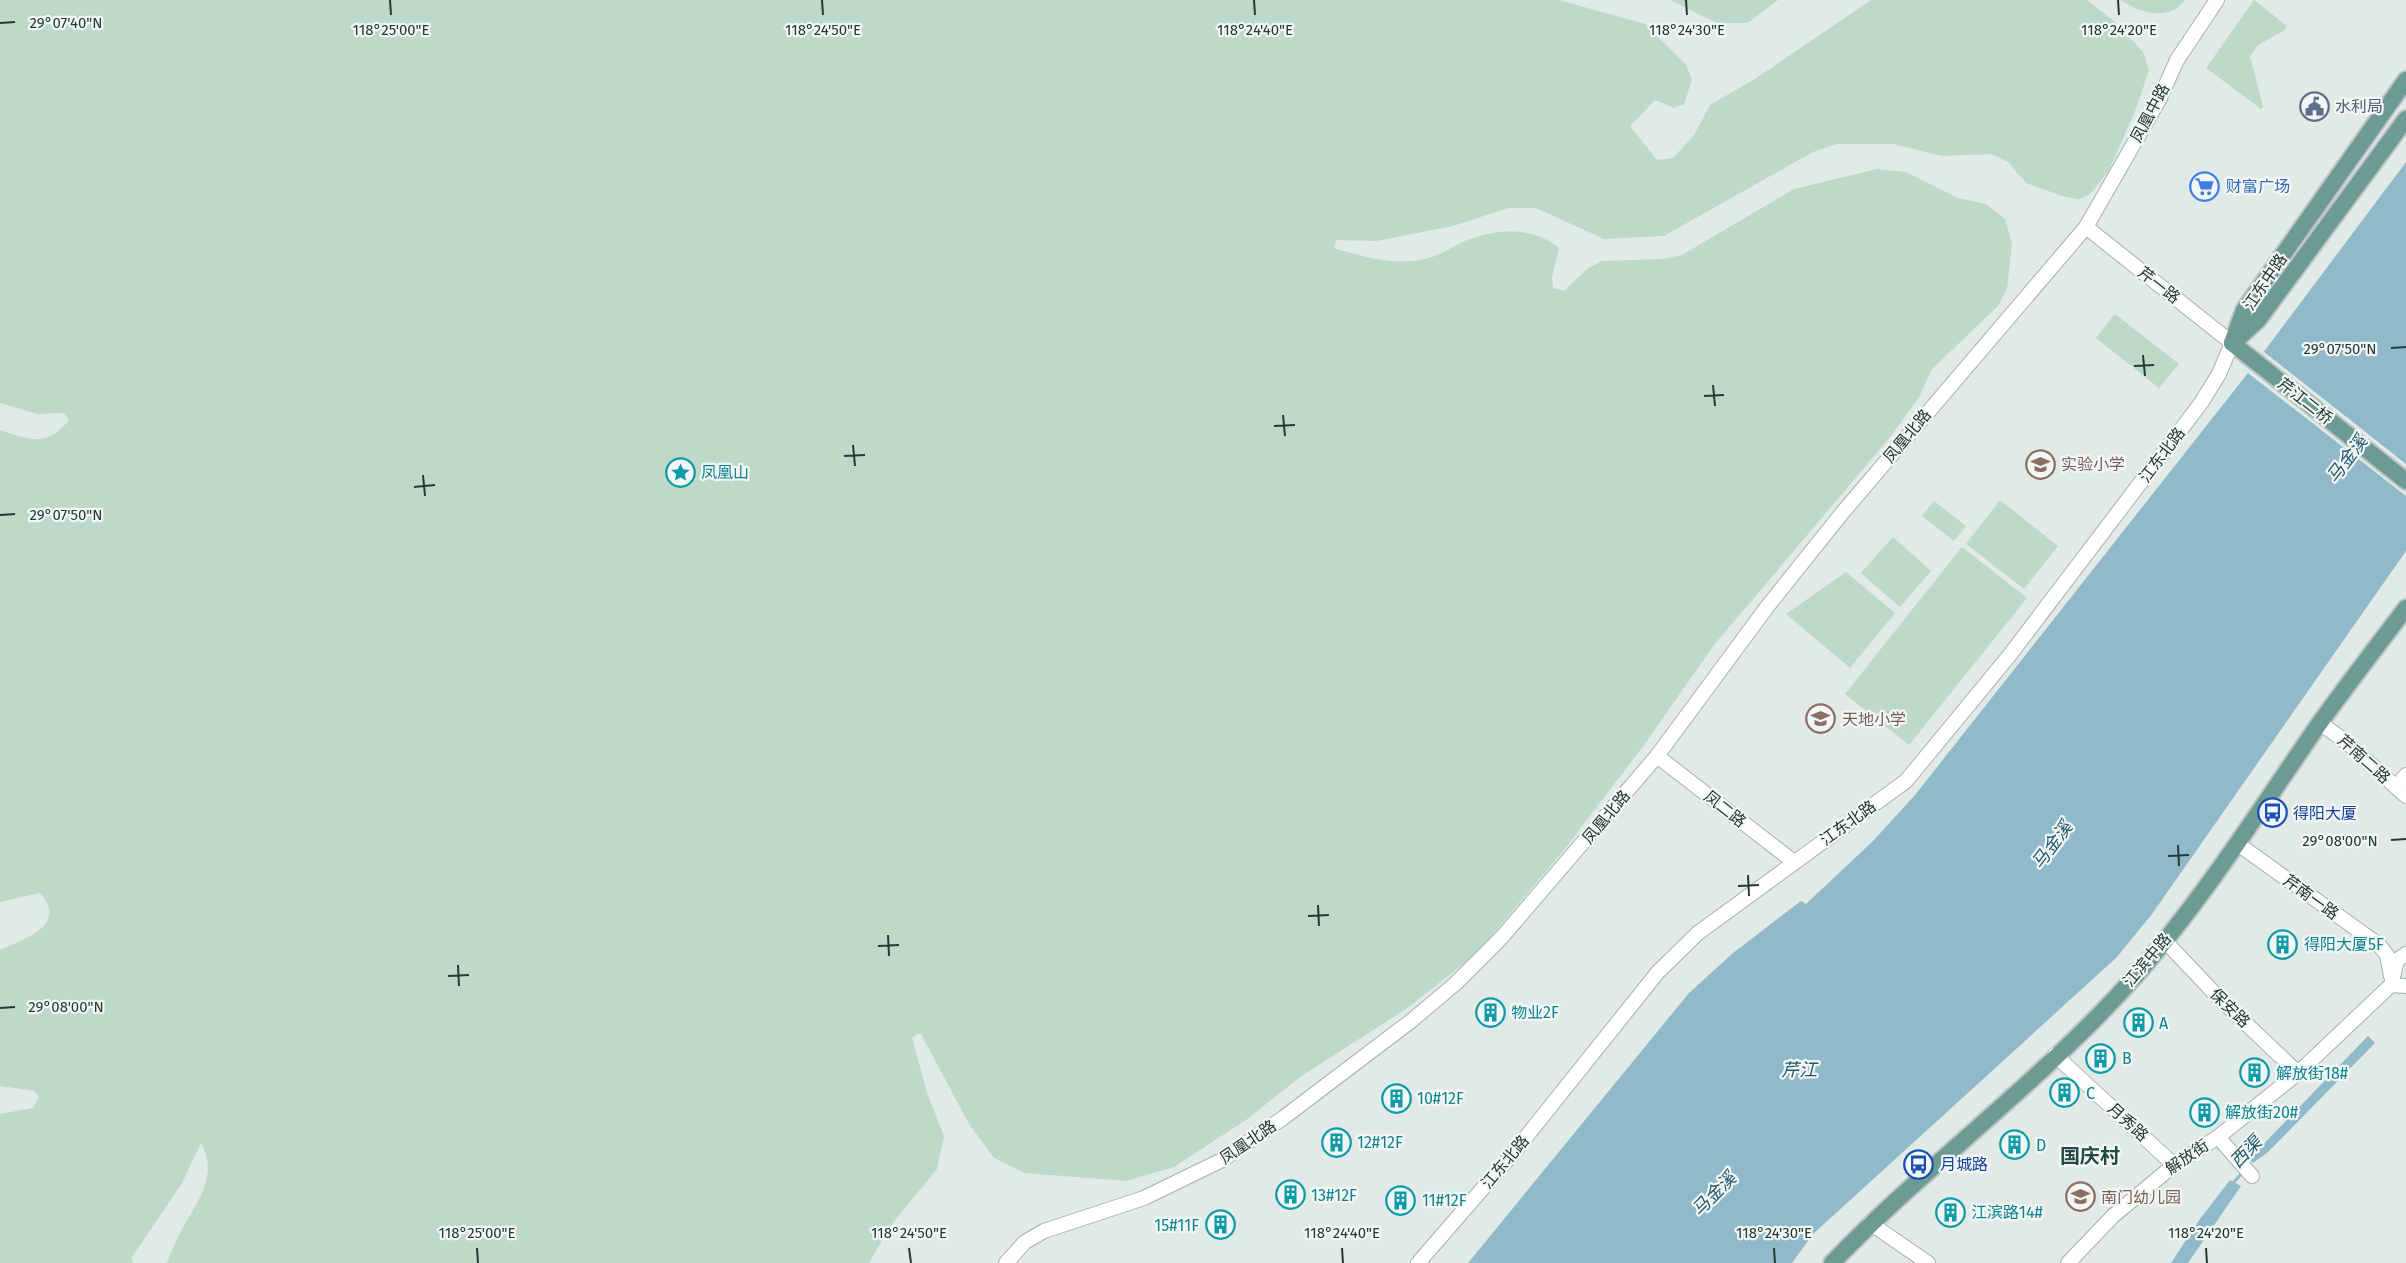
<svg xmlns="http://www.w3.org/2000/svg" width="2406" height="1263" font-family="'Fira Sans','Noto Sans SC',sans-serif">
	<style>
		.green { fill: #bdd9c8 }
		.water { fill: #90bac9 }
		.pier { fill: #e2eae8 }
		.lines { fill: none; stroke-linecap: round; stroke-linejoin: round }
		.stream { stroke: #90bac9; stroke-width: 3 }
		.minor-casing { stroke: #a5b1af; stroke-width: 16 }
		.major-casing { stroke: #bdc4c3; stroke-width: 20 }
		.minor { stroke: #fff; stroke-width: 14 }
		.major { stroke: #6c9b94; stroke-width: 16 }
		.ticks { fill: none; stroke: #243936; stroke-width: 2 }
		.labels { text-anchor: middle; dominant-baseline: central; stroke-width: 4.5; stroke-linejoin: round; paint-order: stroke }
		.service-label { font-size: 16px; fill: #4e5e75; stroke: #f2f7f5; text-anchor: start }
		.street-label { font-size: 16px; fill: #243936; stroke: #f2f7f5 }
		.shop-label { font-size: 16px; fill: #366cbe; stroke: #f2f7f5; text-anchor: start }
		.education-label { font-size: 16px; fill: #785e54; stroke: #f2f7f5; text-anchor: start }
		.culture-label { font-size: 16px; fill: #0d838f; stroke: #f2f7f5; text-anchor: start }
		.transit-label { font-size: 16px; fill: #164399; stroke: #f2f7f5; text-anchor: start }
		.water-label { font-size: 18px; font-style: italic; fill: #25596e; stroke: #f2f7f5 }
		.quarter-label { font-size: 20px; font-weight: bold; fill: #224944; stroke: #f2f7f5 }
		.ticks-label { font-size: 15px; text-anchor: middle; fill: #243936; stroke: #f2f7f5; stroke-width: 4.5; stroke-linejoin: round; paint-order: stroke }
	</style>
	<rect width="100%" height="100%" fill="#e2eae8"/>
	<!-- green -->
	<g class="green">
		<path d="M0,0h1559l86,24 41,41 6,15 -8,24 -10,4 -19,-8 -25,26 27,34 16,-2 21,-23 16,-30 45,-26 116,-79h216l27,21 29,31 6,18 -13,39 -28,63 -17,21 -11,6 -15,-2 -39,-14 -18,-21 -17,-8 -49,2 -49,-12h-56l-24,8 -149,84 -60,3 -68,-31h-28l-55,18 -77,15 -40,-1 -2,8c30,9 59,18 91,11 18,-4 33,-17 51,-22 28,-9 60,-8 83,11l-7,29 1,11 11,3 23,-22 15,-8 61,-2 19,-4 112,-66 83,-20 29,3 52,26 28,6 19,15 7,25 -5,44 -9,18 -66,63 -13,28 -27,38 -178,210 -70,100 -80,105 -88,104 -70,55 -106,68 -54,43 -72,47 -48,14 -101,-8 -31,-15 -25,-34 -48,-90h-4l-5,4 16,58 16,40 -7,33 -46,56 -22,38h-702c4,-10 8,-21 13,-30 15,-28 40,-57 21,-90l-19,40 -50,74 1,6h-133v-149l33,-6 6,-10 -4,-7 -35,-5v-136c24,-11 69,-25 40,-57l-40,9v-472c30,10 47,18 69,-10l-5,-7 -27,1 -37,-11z"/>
		<path d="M1670,0h108l-30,23h-31z"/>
		<path d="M2121,0h64c-17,22 -44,13 -64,0z"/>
		<path d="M2254,0l33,26 -2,4 -27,15 -8,11 13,51 -2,2 -55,-41z"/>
		<path d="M2115,314l64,50 -20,24 -63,-50z"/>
		<path d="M2000,500l58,46 -34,43 -58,-45z"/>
		<path d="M1934,501l32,25 -12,15 -32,-25z"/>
		<path d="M1893,537l38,34 -31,36 -39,-34z"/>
		<path d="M1962,547l65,51 -118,147 -64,-51z"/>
		<path d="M1846,572l49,41 -45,55 -64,-54z"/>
	</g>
	<!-- water -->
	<g class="water">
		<path d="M2406,162v389l-254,363 -35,43 -304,277 -21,29h-324l221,-270 44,-40 68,-52 5,3 67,-63 42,-46 333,-422z"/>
		<path d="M2368,1036l7,7 -107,109 -15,11 -4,-4z"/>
		<path d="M2230,1180l11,6 -53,77h-17l29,-44z"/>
	</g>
	<!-- pier -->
	<path class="pier" d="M2264,352l142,112v32l-158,-123z"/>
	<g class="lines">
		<!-- stream -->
		<path class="stream" d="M2232,1184l12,-13"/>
		<defs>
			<g id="minor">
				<path d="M2320,723l25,18 61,55"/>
				<path d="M1657,756l137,106"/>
				<path d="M2396,787l10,-12"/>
				<path d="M2238,844l141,101 8,10 4,21"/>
				<path d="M2164,940l54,57 80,76"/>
				<path d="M2391,985l15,1"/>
				<path d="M2055,1055l119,110"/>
				<path d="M2218,1137l34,39"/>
				<path d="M1870,1223l58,40"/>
				<path d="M1006,1263l19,-21 19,-11 100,-33 78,-38 61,-42 128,-97 44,-37 47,-47 155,-181 110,-149 76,-95 243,-285 74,-129 17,-38 40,-60"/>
				<path d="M1418,1263l92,-106 148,-185 40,-39 208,-152 103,-125 192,-253 18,-29 13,-31 -146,-116"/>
				<path d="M2068,1263l45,-47 61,-51 44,-28 80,-64 93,-88 6,-25 9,-6"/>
			</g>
			<g id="major">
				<path d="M2232,343l12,-33 162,-230"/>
				<path d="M2232,343l174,138"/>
				<path d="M2233,343l25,-23 148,-201"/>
				<path d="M1832,1263c97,-101 213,-184 306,-290 67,-77 123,-165 181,-249 28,-39 58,-78 87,-116"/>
			</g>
		</defs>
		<!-- minor casing -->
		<use href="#minor" class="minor-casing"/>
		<!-- major casing -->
		<use href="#major" class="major-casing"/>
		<!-- minor -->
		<use href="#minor" class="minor"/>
		<!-- major -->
		<use href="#major" class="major"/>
	</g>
	<!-- ticks -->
	<path class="ticks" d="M390,0l1,15M822,0l1,15M1254,0l1,15M1686,0l1,15M2118,0l1,15M0,23l15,-1M2391,348l15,-1M2143,355l2,21M2134,366l20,-1M1713,385l2,21M1704,396l20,-1M1283,415l2,21M1274,426l21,-1M853,445l2,21M844,456l21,-1M423,475l2,21M414,487l21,-2M0,515l15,-1M2391,840l15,-1M2178,845l1,21M2168,856l21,-1M1748,875l1,21M1738,886l21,-1M1318,905l1,21M1308,916l21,-1M888,935l1,21M878,946l21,-1M458,965l1,21M448,976l21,-1M0,1008l15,-1M477,1248l1,15M909,1248l2,15M1342,1248l1,15M1774,1248l1,15M2206,1248l1,15"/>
	<!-- icons -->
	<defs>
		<symbol id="civic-ring" viewBox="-11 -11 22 22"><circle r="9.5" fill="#f2f7f5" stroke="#5c6f8a" stroke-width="1.5"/><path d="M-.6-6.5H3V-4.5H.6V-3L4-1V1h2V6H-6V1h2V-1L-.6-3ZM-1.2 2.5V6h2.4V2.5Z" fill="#5c6f8a"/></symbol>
		<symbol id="supermarket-ring" viewBox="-11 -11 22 22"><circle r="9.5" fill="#f2f7f5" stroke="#3f7fe0" stroke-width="1.5"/><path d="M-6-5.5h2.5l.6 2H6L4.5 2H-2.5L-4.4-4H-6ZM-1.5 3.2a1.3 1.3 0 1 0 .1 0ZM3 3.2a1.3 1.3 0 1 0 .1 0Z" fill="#3f7fe0"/></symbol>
		<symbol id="school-ring" viewBox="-11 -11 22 22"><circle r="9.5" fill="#f2f7f5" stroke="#8d6e63" stroke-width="1.5"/><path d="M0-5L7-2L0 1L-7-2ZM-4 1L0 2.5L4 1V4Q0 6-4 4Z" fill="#8d6e63"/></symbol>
		<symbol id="sight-ring" viewBox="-11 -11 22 22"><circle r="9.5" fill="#f2f7f5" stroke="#0f9aa8" stroke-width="1.5"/><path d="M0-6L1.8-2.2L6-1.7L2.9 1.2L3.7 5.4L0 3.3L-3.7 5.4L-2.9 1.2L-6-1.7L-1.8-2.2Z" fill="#0f9aa8"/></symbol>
		<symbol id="bus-ring" viewBox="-11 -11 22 22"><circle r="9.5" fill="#f2f7f5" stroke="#1a4fb4" stroke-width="1.5"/><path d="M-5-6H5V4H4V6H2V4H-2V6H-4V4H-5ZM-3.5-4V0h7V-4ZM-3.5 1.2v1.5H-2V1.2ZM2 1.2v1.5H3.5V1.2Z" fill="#1a4fb4"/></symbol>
		<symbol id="building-ring" viewBox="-11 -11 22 22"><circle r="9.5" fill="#f2f7f5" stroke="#0f9aa8" stroke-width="1.5"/><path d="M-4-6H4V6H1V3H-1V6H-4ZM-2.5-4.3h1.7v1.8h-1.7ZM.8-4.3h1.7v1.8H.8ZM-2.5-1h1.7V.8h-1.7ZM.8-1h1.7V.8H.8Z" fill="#0f9aa8"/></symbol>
	</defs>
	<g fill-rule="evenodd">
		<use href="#civic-ring" x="2298" y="90" width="33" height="33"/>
		<use href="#supermarket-ring" x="2188" y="170" width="33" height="33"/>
		<use href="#school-ring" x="2024" y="448" width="33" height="33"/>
		<use href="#sight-ring" x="664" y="456" width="33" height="33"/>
		<use href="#school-ring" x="1804" y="702" width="33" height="33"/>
		<use href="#bus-ring" x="2256" y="796" width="33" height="33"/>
		<use href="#building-ring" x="2266" y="928" width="33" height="33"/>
		<use href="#building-ring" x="1474" y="996" width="33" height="33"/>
		<use href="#building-ring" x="2122" y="1006" width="33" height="33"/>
		<use href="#building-ring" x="2084" y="1042" width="33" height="33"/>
		<use href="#building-ring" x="2238" y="1056" width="33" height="33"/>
		<use href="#building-ring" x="2048" y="1076" width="33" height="33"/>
		<use href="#building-ring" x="1380" y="1082" width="33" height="33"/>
		<use href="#building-ring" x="2188" y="1096" width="33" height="33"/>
		<use href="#building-ring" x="1320" y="1126" width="33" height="33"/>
		<use href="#building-ring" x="1998" y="1128" width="33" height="33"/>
		<use href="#bus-ring" x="1902" y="1148" width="33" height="33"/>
		<use href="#building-ring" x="1274" y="1178" width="33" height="33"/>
		<use href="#school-ring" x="2064" y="1180" width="33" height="33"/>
		<use href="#building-ring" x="1384" y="1184" width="33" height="33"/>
		<use href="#building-ring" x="1934" y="1196" width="33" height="33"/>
		<use href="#building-ring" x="1204" y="1208" width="33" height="33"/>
	</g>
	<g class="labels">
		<!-- service labels -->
		<g class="service-label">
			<text x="2335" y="106">水利局</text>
		</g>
		<!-- street labels -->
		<g class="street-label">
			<text transform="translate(2150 113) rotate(-62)">凤凰中路</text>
			<text transform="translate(2265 282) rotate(-56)">江东中路</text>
			<text transform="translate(2159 285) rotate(38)">芹一路</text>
			<text transform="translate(2305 401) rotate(38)">芹江二桥</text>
			<text transform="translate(1907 436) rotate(-50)">凤凰北路</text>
			<text transform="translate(2162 455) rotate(-53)">江东北路</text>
			<text transform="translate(2364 759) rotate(42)">芹南二路</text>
			<text transform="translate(1725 809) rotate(38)">凤二路</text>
			<text transform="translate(1606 817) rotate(-50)">凤凰北路</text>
			<text transform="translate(1848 823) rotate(-36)">江东北路</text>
			<text transform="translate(2311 897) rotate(36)">芹南一路</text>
			<text transform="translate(2147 960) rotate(-50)">江滨中路</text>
			<text transform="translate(2230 1008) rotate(44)">保安路</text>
			<text transform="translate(2128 1122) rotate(42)">月秀路</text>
			<text transform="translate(1248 1142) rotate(-34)">凤凰北路</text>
			<text transform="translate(2187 1157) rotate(-34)">解放街</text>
			<text transform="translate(1505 1162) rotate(-50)">江东北路</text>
		</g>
		<!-- shop labels -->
		<g class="shop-label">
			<text x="2226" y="186">财富广场</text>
		</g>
		<!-- education labels -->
		<g class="education-label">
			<text x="2061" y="464">实验小学</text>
			<text x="1842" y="719">天地小学</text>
			<text x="2101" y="1197">南门幼儿园</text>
		</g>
		<!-- culture labels -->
		<g class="culture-label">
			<text x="701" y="472">凤凰山</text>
			<text x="2304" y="944">得阳大厦5F</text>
			<text x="1511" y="1012">物业2F</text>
			<text x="2159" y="1023">A</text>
			<text x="2122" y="1058">B</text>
			<text x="2276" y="1073">解放街18#</text>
			<text x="2086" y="1093">C</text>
			<text x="1417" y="1098">10#12F</text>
			<text x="2225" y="1112">解放街20#</text>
			<text x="1357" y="1142">12#12F</text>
			<text x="2036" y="1145">D</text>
			<text x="1311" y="1195">13#12F</text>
			<text x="1422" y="1200">11#12F</text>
			<text x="1971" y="1212">江滨路14#</text>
			<text x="1199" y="1225" text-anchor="end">15#11F</text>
		</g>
		<!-- transit labels -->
		<g class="transit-label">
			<text x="2293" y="813">得阳大厦</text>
			<text x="1940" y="1164">月城路</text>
		</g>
		<!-- water labels -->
		<g class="water-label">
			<text transform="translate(2347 459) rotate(-53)">马金溪</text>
			<text transform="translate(2052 845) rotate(-53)">马金溪</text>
			<text x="1799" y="1070">芹江</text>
			<text transform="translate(2246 1152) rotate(-46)">西渠</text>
			<text transform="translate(1714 1194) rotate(-45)">马金溪</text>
		</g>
		<!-- quarter labels -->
		<g class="quarter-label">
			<text x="2090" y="1156">国庆村</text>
		</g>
	</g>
	<g class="ticks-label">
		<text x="66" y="28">29°07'40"N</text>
		<text x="391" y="35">118°25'00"E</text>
		<text x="823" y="35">118°24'50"E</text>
		<text x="1255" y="35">118°24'40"E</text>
		<text x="1687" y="35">118°24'30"E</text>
		<text x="2119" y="35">118°24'20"E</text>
		<text x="2340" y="354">29°07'50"N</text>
		<text x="66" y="520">29°07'50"N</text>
		<text x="2340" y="846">29°08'00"N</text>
		<text x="66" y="1012">29°08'00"N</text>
		<text x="477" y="1238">118°25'00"E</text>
		<text x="909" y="1238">118°24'50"E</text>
		<text x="1342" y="1238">118°24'40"E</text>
		<text x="1774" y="1238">118°24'30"E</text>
		<text x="2206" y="1238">118°24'20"E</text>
	</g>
</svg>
